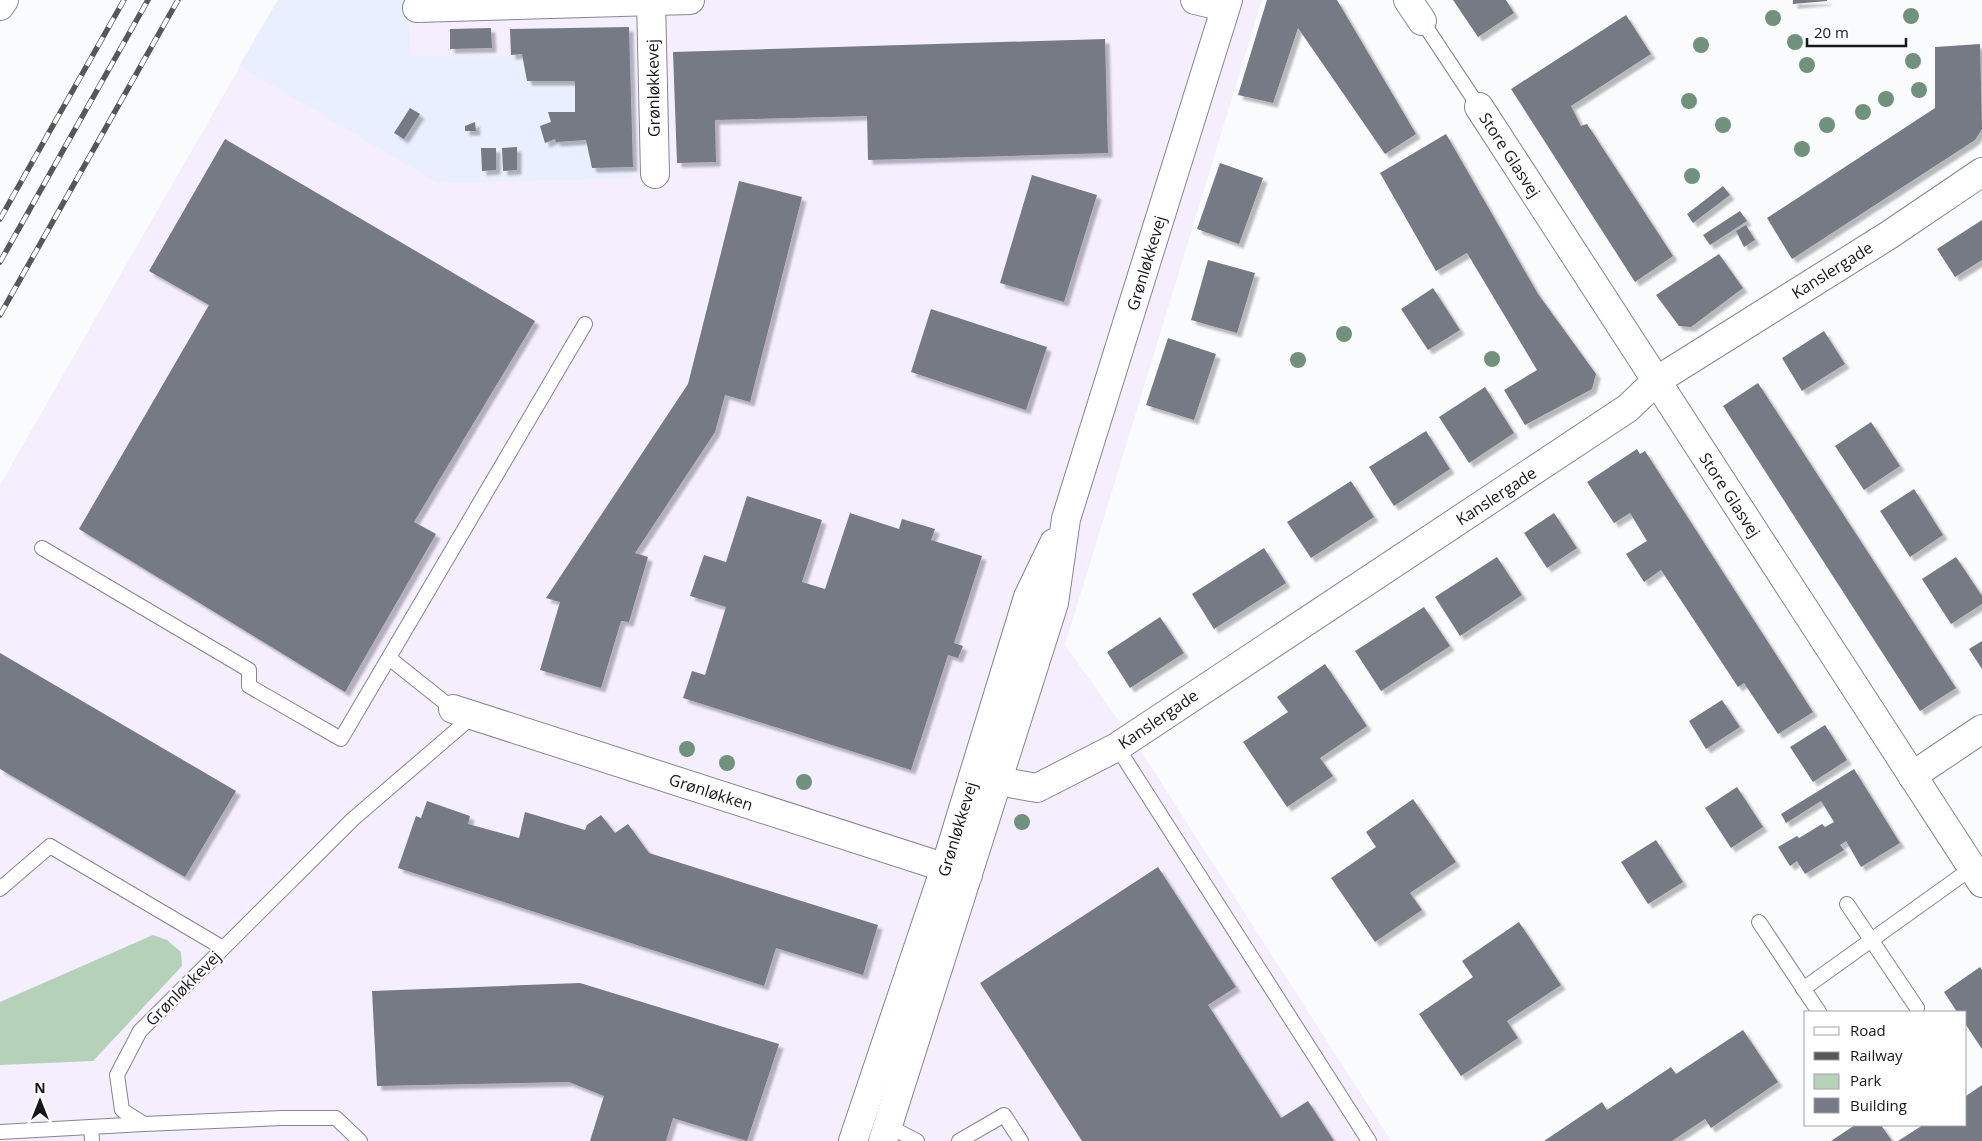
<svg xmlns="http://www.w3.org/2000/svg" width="1982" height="1141" font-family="'Open Sans',sans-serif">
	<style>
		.commercial { fill: #f4eeff }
		.built { fill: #e9effe }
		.green { fill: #b5d2b9 }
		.building { fill: #767a84; filter: url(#shadow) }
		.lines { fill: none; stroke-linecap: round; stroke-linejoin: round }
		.service-casing { stroke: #838791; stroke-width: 16 }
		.minor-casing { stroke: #838791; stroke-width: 30 }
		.secondary-casing { stroke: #838791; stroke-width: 30 }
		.service { stroke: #fff; stroke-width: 14 }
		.minor { stroke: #fff; stroke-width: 28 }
		.secondary { stroke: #fff; stroke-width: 28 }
		.rail-casing { stroke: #56575a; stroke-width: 5.5 }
		.rail { stroke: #fff; stroke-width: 4; stroke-dasharray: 11; stroke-linecap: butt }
		.tree { fill: #70927d }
		.labels { text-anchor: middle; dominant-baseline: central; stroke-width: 4; stroke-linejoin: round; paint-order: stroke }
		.street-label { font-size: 16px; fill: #16171b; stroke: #fff }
	</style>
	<defs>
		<filter id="shadow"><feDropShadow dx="4.5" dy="4.5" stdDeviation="1" flood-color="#0004"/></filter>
	</defs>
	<rect width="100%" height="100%" fill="#fafbfd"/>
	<!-- commercial -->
	<path class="commercial" d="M278,0h984l-197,645 81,114 245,382h-1391v-656z"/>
	<!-- built -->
	<path class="built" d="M278,0h130l2,56 100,-1v-26l119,-2 4,151 -195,5 -199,-117z"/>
	<!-- green -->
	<path class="green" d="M153,935l14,5 14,12 1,14 -89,95 -93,4v-63z"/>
	<!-- building -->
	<g class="building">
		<path d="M1267,0h70l79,134 -31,20 -87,-126 -25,75 -35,-8z"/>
		<path d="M1453,0h53l8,13 -36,24z"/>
		<path d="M1793,0h34v1l-34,3z"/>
		<path d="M1626,15l25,39 -80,52 10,20 6,-2 86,132 -38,26 -124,-193z"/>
		<path d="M629,27l4,140 -41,1 -6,-28 -30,2 -1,-3 -10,4 -5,-17 11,-4 -3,-10h27v-31h-48l-5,-27 -11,1 -1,-26z"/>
		<path d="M491,28l1,20 -42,1v-20z"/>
		<path d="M1105,39l3,114 -240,7 -1,-44 -152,4 1,42 -39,1 -4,-111z"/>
		<path d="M1980,44l2,85 -7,11 -183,119 -25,-41 168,-110v-61z"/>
		<path d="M410,108l10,6 -16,25 -10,-6z"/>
		<path d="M475,122l1,9h-11v-5z"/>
		<path d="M1446,134l92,160 58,80 -4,15 -67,36 -21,-35 33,-20 -70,-117 -31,18 -56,-98z"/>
		<path d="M225,139l310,182 -121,201 22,12 -91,158 -266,-163 130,-224 -60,-34z"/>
		<path d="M517,147v23l-14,1 -1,-23z"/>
		<path d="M481,148h15v22l-14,1z"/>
		<path d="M1220,163l43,15 -24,66 -42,-15z"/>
		<path d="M1032,175l65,20 -33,107 -64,-19z"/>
		<path d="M739,181l63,16 -52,205 -25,-7 -10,37 -80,121 13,4 -19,65 -8,-1 -20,67 -61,-18 20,-68 -14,-4 142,-214z"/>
		<path d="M1723,186l7,9 -37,28 -6,-9z"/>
		<path d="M1740,211l7,10 -37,24 -7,-10z"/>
		<path d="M1982,220v40l-27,17 -18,-28z"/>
		<path d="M1746,225l9,15 -11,7 -8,-16z"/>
		<path d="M1719,254l24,34 -52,39 -12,-1 -23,-31z"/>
		<path d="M1208,260l47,13 -18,60 -46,-13z"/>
		<path d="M1433,288l27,42 -32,20 -27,-41z"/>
		<path d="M931,309l116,38 -21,63 -115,-38z"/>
		<path d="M1824,331l21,33 -43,27 -20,-33z"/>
		<path d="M1168,338l48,16 -22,66 -48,-15z"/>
		<path d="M1758,383l198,305 -36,23 -197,-305z"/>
		<path d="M1485,387l29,46 -45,30 -30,-46z"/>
		<path d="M1871,422l29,44 -36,24 -29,-44z"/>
		<path d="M1426,431l24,38 -56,37 -25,-39z"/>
		<path d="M1637,449l3,5 5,-3 168,261 -35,22 -34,-51 -6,4 -77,-117 -17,12 -18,-28 21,-13 -17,-28 -16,10 -27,-41z"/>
		<path d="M1351,481l23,36 -63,41 -24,-36z"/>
		<path d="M1914,489l29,46 -33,22 -30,-46z"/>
		<path d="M747,496l75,24 -20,62 23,7 25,-76 49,16 3,-10 33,10 -4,11 51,16 -28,87 9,3 -5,12 -10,-3 -37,115 -228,-72 9,-27 13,4 21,-68 -36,-11 14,-41 22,7z"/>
		<path d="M1554,513l23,35 -30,20 -23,-35z"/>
		<path d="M1264,548l22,35 -72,46 -22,-35z"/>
		<path d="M1497,557l25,38 -62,41 -25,-39z"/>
		<path d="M1956,557l26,39v8l-31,20 -29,-45z"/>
		<path d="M1424,607l26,39 -69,45 -26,-40z"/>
		<path d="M1160,617l24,36 -54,35 -23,-36z"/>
		<path d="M1982,641v28l-13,-20z"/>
		<path d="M0,653l236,138 -51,86 -185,-108z"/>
		<path d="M1325,664l42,62 -47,32 13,18 -46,31 -44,-65 45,-30 -11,-15z"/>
		<path d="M1722,700l18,27 -34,22 -17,-28z"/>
		<path d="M1825,725l22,35 -34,22 -23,-35z"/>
		<path d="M1854,769l46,74 -39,24 -15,-26 -6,4 4,5 -39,24 -8,-13 -7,5 -12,-19 19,-11 2,2 23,-14 3,3 9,-5 -13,-21 -35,22 -5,-9z"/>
		<path d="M1737,787l26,40 -32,21 -26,-40z"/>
		<path d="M1413,799l43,63 -46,31 12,17 -47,32 -44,-64 45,-31 -10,-15z"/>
		<path d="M427,801l43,15 -2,8 51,14 6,-26 60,18 2,-5 14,-10 14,18 13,-9 21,29 229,72 -15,50 -87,-27 -12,38 -366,-118 18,-52 5,2z"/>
		<path d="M1656,840l27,42 -35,22 -27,-42z"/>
		<path d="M1158,867l78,120 -28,18 73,113 27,-17 26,40h-252l-102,-158z"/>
		<path d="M1519,922l42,63 -54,36 11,17 -57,38 -42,-62 54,-37 -11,-16z"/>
		<path d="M1980,967l2,3v79l-16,-24v-13h-9l-13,-20z"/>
		<path d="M580,983l199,61 -32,97 -74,-23 -7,23h-76l14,-45 -35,-14 -192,4 -5,-95z"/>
		<path d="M1743,1030l35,52 -67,46 -6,-9 -33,22h-128l58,-39 5,8 64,-43 5,7z"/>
		<path d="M1982,1085v56h-84l25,-16h43v-29z"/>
		<path d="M1855,1125h26l11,16h-61z"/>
	</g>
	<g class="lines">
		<defs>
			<g id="service">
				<path d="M1422,21l57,86"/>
				<path d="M42,548l207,122v16l92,53 244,-415"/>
				<path d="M389,658l64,51"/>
				<path d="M1117,747l252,394"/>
				<path d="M0,889l50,-43 173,102"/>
				<path d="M1847,904l70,104"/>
				<path d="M1759,922l60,90"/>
				<path d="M1803,989l169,-121"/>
				<path d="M888,1126l29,15"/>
				<path d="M91,1127l1,14"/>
				<path d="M0,1132l144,-8"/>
				<path d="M360,1141l-24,-23h-54l-138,6 -22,-14 -5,-35 23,-44 213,-212 120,-103"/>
				<path d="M959,1141l45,-26 17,26"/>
			</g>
			<g id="minor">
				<path d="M651,0l4,174"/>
				<path d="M1195,0l30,7"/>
				<path d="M1408,0l14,21"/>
				<path d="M0,6l4,-6"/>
				<path d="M417,8l273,-8"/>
				<path d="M1479,107l503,776"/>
				<path d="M453,709l515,166"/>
				<path d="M1912,776l70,-47"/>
				<path d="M998,781l39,7 80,-41 511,-339 28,-27 233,-146 93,-63"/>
			</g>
			<g id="secondary">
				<path d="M853,1141l92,-273 83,-271 26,-54"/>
				<path d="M883,1141l171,-538 12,-84 162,-519"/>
			</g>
		</defs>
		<!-- service casing -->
		<use href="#service" class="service-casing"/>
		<!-- minor casing -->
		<use href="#minor" class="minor-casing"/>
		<!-- secondary casing -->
		<use href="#secondary" class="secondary-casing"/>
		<!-- service -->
		<use href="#service" class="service"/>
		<!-- minor -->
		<use href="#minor" class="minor"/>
		<!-- secondary -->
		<use href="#secondary" class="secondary"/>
		<defs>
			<g id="rail">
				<path d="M0,219l124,-219"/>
				<path d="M0,262l148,-262"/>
				<path d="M0,315l178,-315"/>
			</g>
		</defs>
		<!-- rail casing -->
		<use href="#rail" class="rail-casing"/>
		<!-- rail -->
		<use href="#rail" class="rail"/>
	</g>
	<!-- trees -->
	<g class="tree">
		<circle cx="1911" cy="16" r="8"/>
		<circle cx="1773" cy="18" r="8"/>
		<circle cx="1795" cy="42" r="8"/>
		<circle cx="1701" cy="45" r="8"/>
		<circle cx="1913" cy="61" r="8"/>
		<circle cx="1807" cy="65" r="8"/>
		<circle cx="1919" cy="90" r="8"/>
		<circle cx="1886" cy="99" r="8"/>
		<circle cx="1689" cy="101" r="8"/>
		<circle cx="1863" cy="112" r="8"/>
		<circle cx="1723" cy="125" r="8"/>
		<circle cx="1827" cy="125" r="8"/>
		<circle cx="1802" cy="149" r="8"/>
		<circle cx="1692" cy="176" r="8"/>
		<circle cx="1344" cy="334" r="8"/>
		<circle cx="1492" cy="359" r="8"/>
		<circle cx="1298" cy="360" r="8"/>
		<circle cx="687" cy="749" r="8"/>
		<circle cx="727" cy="763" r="8"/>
		<circle cx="804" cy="782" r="8"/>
		<circle cx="1022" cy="822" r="8"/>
	</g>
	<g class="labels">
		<!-- street labels -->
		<g class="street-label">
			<text transform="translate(653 88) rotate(-91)">Grønløkkevej</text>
			<text transform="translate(1510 155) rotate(57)">Store Glasvej</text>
			<text transform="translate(1146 263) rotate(-73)">Grønløkkevej</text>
			<text transform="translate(1832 270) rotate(-32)">Kanslergade</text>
			<text transform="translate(1730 495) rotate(57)">Store Glasvej</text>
			<text transform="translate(1496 496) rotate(-33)">Kanslergade</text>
			<text transform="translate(1158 719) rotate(-34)">Kanslergade</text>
			<text transform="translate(711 792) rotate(18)">Grønløkken</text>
			<text transform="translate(957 829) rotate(-73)">Grønløkkevej</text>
			<text transform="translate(183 988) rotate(-45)">Grønløkkevej</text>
		</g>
	</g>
	<!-- legend -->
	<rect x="1804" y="1011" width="162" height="115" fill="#ffffff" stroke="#a2a2a4"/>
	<rect x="1814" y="1027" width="25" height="8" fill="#ffffff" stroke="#a2a2a4"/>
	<text x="1850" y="1036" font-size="15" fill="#16171b">Road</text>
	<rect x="1814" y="1052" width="25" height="8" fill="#56575a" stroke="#a2a2a4"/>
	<text x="1850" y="1061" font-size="15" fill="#16171b">Railway</text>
	<rect x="1814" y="1074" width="25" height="15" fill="#b5d2b9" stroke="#a2a2a4"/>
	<text x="1850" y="1086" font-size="15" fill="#16171b">Park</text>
	<rect x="1814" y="1098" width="25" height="15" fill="#767a84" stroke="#a2a2a4"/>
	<text x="1850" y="1111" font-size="15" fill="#16171b">Building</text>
	<!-- north arrow -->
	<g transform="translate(40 1101)" stroke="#ffffff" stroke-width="4" paint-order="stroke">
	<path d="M0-4L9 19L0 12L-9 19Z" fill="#16171b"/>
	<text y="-8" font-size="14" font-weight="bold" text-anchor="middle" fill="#16171b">N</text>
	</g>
	<!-- scale -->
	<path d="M1807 38v8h99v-8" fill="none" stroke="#16171b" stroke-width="2.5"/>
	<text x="1814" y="38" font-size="15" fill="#16171b" stroke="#ffffff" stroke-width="4" paint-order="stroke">20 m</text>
</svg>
